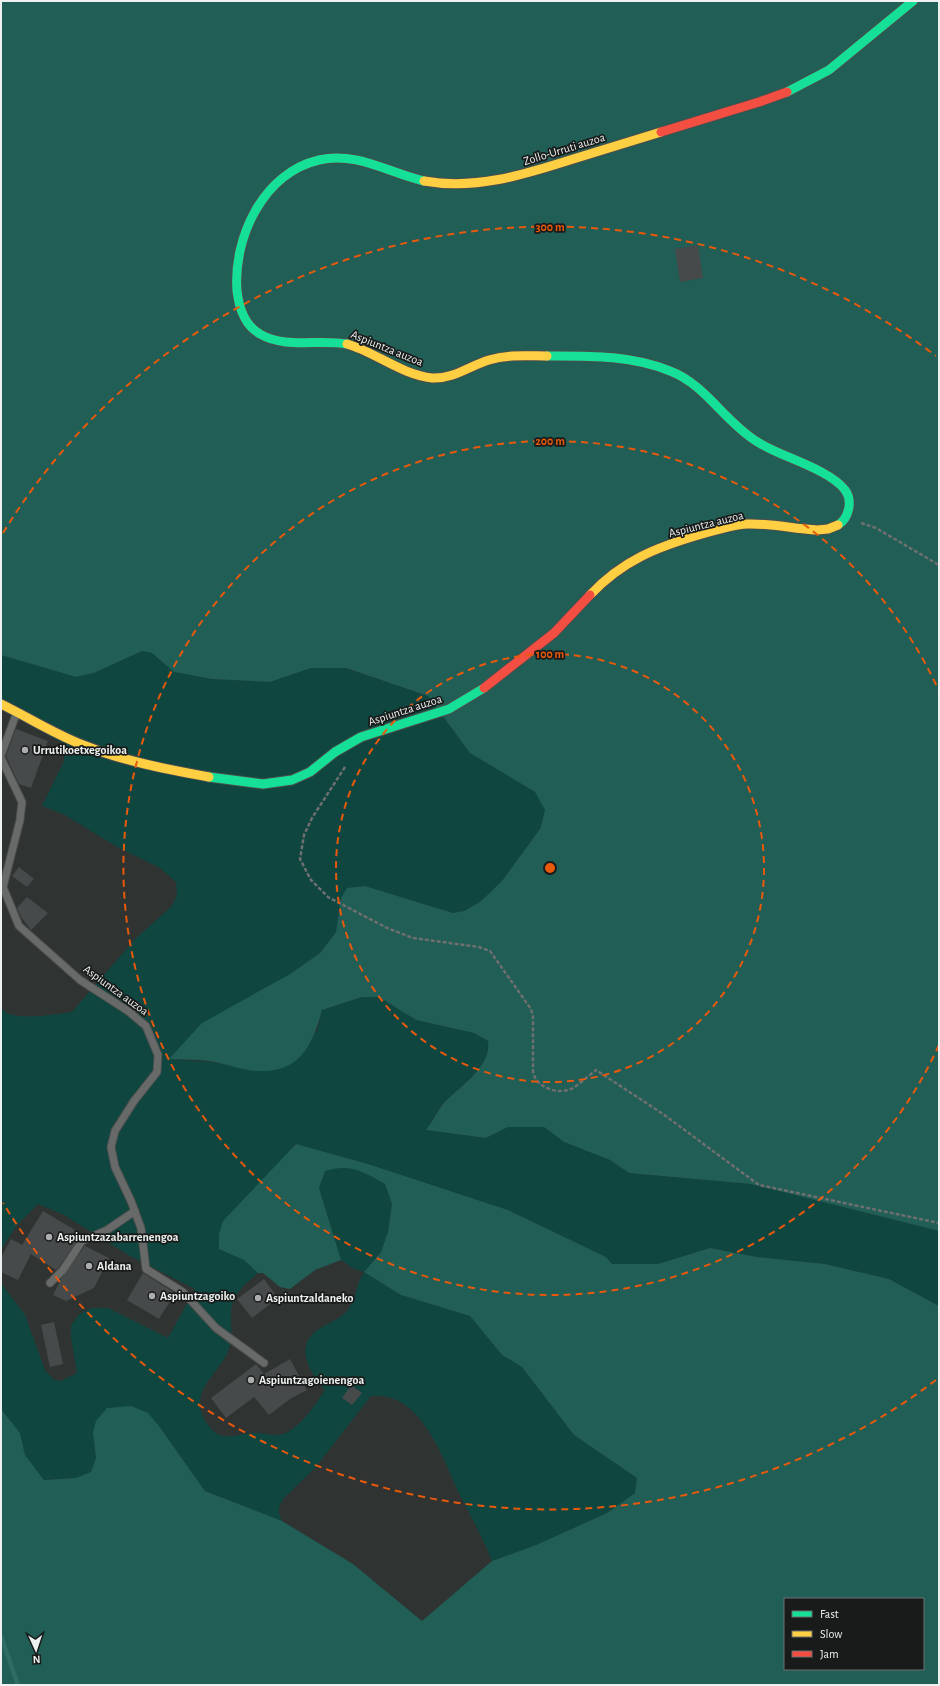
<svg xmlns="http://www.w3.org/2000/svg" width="940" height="1686" font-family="'Alegreya Sans',sans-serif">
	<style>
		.green { fill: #0f4640 }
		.forest { fill: #205e56; fill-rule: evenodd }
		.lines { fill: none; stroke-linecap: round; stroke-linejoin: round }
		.stream { stroke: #2e6c64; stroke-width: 4.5 }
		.building { fill: #474a4a }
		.lane-casing { stroke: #4b4e4d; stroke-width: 9 }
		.fast-casing { stroke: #4b4e4d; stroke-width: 11 }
		.slow-casing { stroke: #4b4e4d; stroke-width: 11 }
		.jam-casing { stroke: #4b4e4d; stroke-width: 11 }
		.path { stroke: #6e6f6f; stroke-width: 2.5; stroke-dasharray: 4 2; stroke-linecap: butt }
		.lane { stroke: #676a69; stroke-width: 7 }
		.fast { stroke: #16e098; stroke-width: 9 }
		.slow { stroke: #ffcf43; stroke-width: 9 }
		.jam { stroke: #f24e42; stroke-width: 9 }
		.ring { fill: none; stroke: #e8590c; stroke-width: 2; stroke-dasharray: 7 5 }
		.poi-dot { fill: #aaaeae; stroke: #181b1a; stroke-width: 1.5 }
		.labels { text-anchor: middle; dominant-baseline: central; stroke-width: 3.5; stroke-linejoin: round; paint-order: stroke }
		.street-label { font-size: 12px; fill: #edf1f0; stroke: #181b1a }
		.poi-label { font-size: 12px; font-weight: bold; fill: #edf1f0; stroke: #181b1a; text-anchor: start }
		.centre { fill: #e8590c; stroke: #181b1a; stroke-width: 2 }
		.ring-label { font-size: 12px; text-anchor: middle; font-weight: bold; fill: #e8590c; stroke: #181b1a; stroke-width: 3.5; stroke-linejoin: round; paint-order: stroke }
	</style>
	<rect width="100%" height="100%" fill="#2f3332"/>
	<!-- green -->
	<path class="green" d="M142,651l10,2 22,19 38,7 58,3 41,-14h34l83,28 42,57 66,39 9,18 -5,19 -38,52 -22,21 -16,9 -11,2 -88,-27 -24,12 -5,34 -16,21 -151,106 43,3 47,9 58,-40 5,-21 40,-13h17l37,23 58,13 14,8c4,26 -29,46 -45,63 -6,7 -12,18 -16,26l59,8 22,-11h36l20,15 46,18 19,13 122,11 188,47v75l-50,-27 -64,-15 -68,-7 -47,-9 -52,16h-46l-6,-7 -98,-47 -140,-46 -73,-20 -76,105 25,11 14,13c-15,13 -28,23 -27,44 0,10 1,19 -1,28 -5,23 -32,37 -30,62 1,6 5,14 9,19 13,18 27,7 45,7 11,-1 21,5 32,0 17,-9 29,-28 39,-43 -14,-16 -31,-42 -9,-59 9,-7 23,-11 31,-20 9,-11 9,-27 17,-39l-10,-3 -13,-9 -22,-72 6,-18c25,-7 39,2 61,14l6,20 -4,28 -7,20 -17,20 37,23 69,21 32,39 20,12 52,68 63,43 -2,15 -28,20 -71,32 -44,16c-9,-23 -21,-44 -32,-66 -17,-36 -39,-105 -89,-99l-56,72 -32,31 -4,8v7l3,7 -77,-30 -46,-65 -66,7 3,25 -5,14 -15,6 -32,2 -19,-25 -5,-22 -19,-24v-126l24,32 20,55 9,10 7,1 16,-8 -6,-35v-12l8,-12 13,-6h16l60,30 27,-49 -65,-33 -66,-41 -26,-11 -20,20 -17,25v-241c10,15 54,6 71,4l63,-73 36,-32 6,-11 -1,-14 -16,-14 -41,-20 -56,-34 -21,-8 22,-45v-17l-63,-35v-54l75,22 18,-4z"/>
	<!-- forest -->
	<g class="forest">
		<path d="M1,1h938v1230l-188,-47 -122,-11 -19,-13 -46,-18 -20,-15h-36l-22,11 -60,-8c6,-8 11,-18 17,-26 16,-17 49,-37 45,-63l-14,-8 -58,-13 -37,-23h-17l-40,13c-9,34 -22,63 -63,61 -14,0 -30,-6 -44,-9 -15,-3 -31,-2 -46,-3l33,-36 88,-49 30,-21 16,-21 5,-34 6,-10 18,-2 88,27 11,-2 16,-9 22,-21 38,-52 5,-19 -10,-18 -65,-39 -42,-57 -82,-28h-35l-41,14 -58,-3 -38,-7 -22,-19 -10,-2 -48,22 -18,4 -75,-22z"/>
		<path d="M296,1144l72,20 140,46 98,47 6,7h46l52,-16 47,9 68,7 64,15 50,27v379h-938v-276l19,24 5,22 19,25 32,-2 15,-6 5,-14 -3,-25 3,-12 11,-13 24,-2 17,7 11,13 46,65 77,30 71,43 69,57 70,-60 44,-16 71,-32 28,-20 2,-15 -63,-43 -52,-68 -20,-12 -32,-39 -69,-21 -37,-23 17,-20 7,-20 4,-28 -7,-20c-21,-12 -35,-21 -60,-13l-6,17 22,72 -26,10 -25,19 -10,-2 -17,-14h-5l-14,-13 -25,-11v-15l4,-13zM785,1599h138v70h-138z"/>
	</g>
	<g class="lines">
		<!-- stream -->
		<path class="stream" d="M1,1636l17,49"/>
	</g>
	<!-- building -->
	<g class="building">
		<path d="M698,245l5,33 -23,4 -5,-33z"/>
		<path d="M16,729l32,12 -17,47 -12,-4 -13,-28z"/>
		<path d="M19,867l15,12 -7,8 -15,-11z"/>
		<path d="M27,897l21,16 -17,17 -10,-13 -4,-9z"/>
		<path d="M43,1211l32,19 -5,9 6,3 -17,25 -3,3 -25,-16 -13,26 -17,-8v-14l10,-19 11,6z"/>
		<path d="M85,1246l24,12 -15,30 -28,13 -13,-6 8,-16z"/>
		<path d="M143,1273l32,20 -16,26 -32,-19z"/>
		<path d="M264,1279l14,19 -26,20 -15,-19z"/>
		<path d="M54,1322l9,42 -13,3 -9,-42z"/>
		<path d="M290,1359l17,31 -17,9 -21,16 -15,-18 -28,21 -15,-20 45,-34 8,10z"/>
		<path d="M351,1385l11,8 -10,12 -10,-7z"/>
	</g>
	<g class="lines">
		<defs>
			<g id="lane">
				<path d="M1,755l16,-43"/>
				<path d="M1,758l21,44 -2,18 -17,67 16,39 61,54 48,31 18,15 12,29 -1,17 -23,29 -19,30 -4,16 4,20 16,34 10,27 5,41 37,23 33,36 48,35"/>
				<path d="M50,1283l13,-13 19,-29 25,-11 28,-19"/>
			</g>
			<g id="fast">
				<path d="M787,92l42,-22 84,-69"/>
				<path d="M347,344c-28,-5 -62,5 -87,-10 -16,-9 -21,-26 -23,-43 -4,-53 26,-118 82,-131 37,-9 70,13 105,21"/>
				<path d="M547,356c42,0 84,-1 123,15 35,13 54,50 86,70 24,16 72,27 89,49 8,11 4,28 -7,35"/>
				<path d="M209,777l54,7 29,-4 18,-8 25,-20 26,-15 88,-28 35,-21"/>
			</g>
			<g id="slow">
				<path d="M424,181c51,9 99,-6 146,-21 30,-9 61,-19 91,-28"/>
				<path d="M347,344c28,8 55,31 85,34 22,1 37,-12 57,-18 19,-6 39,-4 58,-4"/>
				<path d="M590,595c33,-35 67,-48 112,-61 14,-4 30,-9 45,-10 23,-1 47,5 70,6l11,-1 10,-4"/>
				<path d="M1,704c27,13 53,30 82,41 40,16 83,24 126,32"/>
			</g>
			<g id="jam">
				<path d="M661,132l98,-30 28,-10"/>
				<path d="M484,688l70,-55 36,-38"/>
			</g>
		</defs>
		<!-- lane casing -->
		<use href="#lane" class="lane-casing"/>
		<!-- fast casing -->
		<use href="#fast" class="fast-casing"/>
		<!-- slow casing -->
		<use href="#slow" class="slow-casing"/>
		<!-- jam casing -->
		<use href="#jam" class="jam-casing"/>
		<!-- path -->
		<g class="path">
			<path d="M861,523l15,5 63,37"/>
			<path d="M345,767l-33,51 -8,17 -4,24 11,21 17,17 59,31 26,10 66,9 11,4 41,58 2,8v55c3,14 21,22 35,18 7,-1 21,-15 28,-20l67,44 96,71 180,38"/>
		</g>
		<!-- lane -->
		<use href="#lane" class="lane"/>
		<!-- fast -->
		<use href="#fast" class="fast"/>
		<!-- slow -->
		<use href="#slow" class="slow"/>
		<!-- jam -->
		<use href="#jam" class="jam"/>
	</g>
	<!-- distance rings -->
	<g class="ring">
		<circle cx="550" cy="868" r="214"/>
		<path d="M939 1045A427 427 0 1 1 939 691"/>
		<path d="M936 1380A641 641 0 0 1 3 1203M3 533A641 641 0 0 1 936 356"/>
	</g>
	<!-- markers -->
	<g class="poi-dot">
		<circle cx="25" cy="750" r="4"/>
		<circle cx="49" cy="1237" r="4"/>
		<circle cx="89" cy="1266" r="4"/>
		<circle cx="152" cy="1296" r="4"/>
		<circle cx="258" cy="1298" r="4"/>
		<circle cx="251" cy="1380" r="4"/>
	</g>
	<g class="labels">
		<!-- street labels -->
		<g class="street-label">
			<text transform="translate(564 149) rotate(-17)">Zollo-Urruti auzoa</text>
			<text transform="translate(387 348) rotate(22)">Aspiuntza auzoa</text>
			<text transform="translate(706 524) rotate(-14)">Aspiuntza auzoa</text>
			<text transform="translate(405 710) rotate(-18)">Aspiuntza auzoa</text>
			<text transform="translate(116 990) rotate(36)">Aspiuntza auzoa</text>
		</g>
		<!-- poi labels -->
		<g class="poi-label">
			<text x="33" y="750">Urrutikoetxegoikoa</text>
			<text x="57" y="1237">Aspiuntzazabarrenengoa</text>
			<text x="97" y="1266">Aldana</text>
			<text x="160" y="1296">Aspiuntzagoiko</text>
			<text x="266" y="1298">Aspiuntzaldaneko</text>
			<text x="259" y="1380">Aspiuntzagoienengoa</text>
		</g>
	</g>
	<circle cx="550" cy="868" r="6" class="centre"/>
	<g class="ring-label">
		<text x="550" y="231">300 m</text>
		<text x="550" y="445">200 m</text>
		<text x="550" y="658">100 m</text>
	</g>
	<!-- border -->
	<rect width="940" height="1686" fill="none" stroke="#edf1f0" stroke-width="4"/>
	<!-- legend -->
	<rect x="784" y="1598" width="140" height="72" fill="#181b1a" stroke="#6d7170"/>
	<rect x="792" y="1611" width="20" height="6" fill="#16e098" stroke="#6d7170"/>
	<text x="820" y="1618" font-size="12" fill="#edf1f0">Fast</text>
	<rect x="792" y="1631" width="20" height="6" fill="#ffcf43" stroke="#6d7170"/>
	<text x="820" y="1638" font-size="12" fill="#edf1f0">Slow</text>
	<rect x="792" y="1651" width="20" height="6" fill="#f24e42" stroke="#6d7170"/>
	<text x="820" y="1658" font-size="12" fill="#edf1f0">Jam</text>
	<!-- north arrow -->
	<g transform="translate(36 1650) rotate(177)" stroke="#181b1a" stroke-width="3" paint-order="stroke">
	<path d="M0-3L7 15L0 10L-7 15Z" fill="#edf1f0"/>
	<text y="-6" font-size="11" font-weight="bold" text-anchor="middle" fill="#edf1f0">N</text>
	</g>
</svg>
